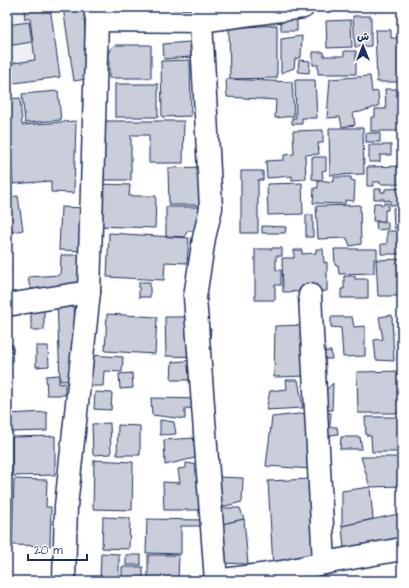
<svg xmlns="http://www.w3.org/2000/svg" width="409" height="588" font-family="'Architects Daughter','Playpen Sans Arabic',sans-serif">
	<style>
		.built { fill: #eff0f4 }
		.building { fill: #caceda; stroke: #1b2f5e }
		.lines { fill: none; stroke-linecap: round; stroke-linejoin: round }
		.minor-casing { stroke: #1b2f5e; stroke-width: 25 }
		.minor { stroke: #fff; stroke-width: 22 }
	</style>
	<rect width="100%" height="100%" fill="#fff"/>
	<filter id="ink" filterUnits="userSpaceOnUse"><feTurbulence type="fractalNoise" baseFrequency=".025" numOctaves="2"/><feDisplacementMap in="SourceGraphic" scale="8" xChannelSelector="R" yChannelSelector="G"/><feConvolveMatrix kernelMatrix="1 2 1 2 8 2 1 2 1" color-interpolation-filters="sRGB"/></filter>
	<g filter="url(#ink)">
		<!-- built -->
		<path class="built" d="M7,7h42v70l-42,9z"/>
		<!-- building -->
		<g class="building">
			<path d="M24,7h26l10,70 -53,7v-20l28,-4 -5,-42 -5,1z"/>
			<path d="M63,7h21l2,72 -12,2z"/>
			<path d="M353,16h18v30l-16,1z"/>
			<rect x="281" y="19" width="16" height="12"/>
			<path d="M351,20l1,27 -25,1 -1,-27z"/>
			<path d="M29,22l3,20 -25,4v-21z"/>
			<path d="M277,25v53l-47,1 -1,-51z"/>
			<path d="M375,30h16v8h11v44h-25z"/>
			<path d="M302,36l-1,21 -6,2 -1,9 -13,5v-34z"/>
			<path d="M190,42l1,15 -27,2 -1,-15z"/>
			<path d="M115,45h36v33h-42v-28z"/>
			<path d="M344,51h12v23h-38v-9h-5v-13h11v4h20z"/>
			<path d="M190,60l1,56 -29,1 -1,-56z"/>
			<path d="M299,60l11,1 -1,12 -11,-1z"/>
			<path d="M370,76l2,16 6,-1 1,15 -19,6 -7,1 2,12 -13,2 -2,-10 -13,1 3,-39z"/>
			<path d="M226,79l66,3 2,34 -19,2 1,-18 -49,-3z"/>
			<path d="M295,80h20l2,38h-15v6h-10v-6h4z"/>
			<rect x="115" y="84" width="43" height="33"/>
			<path d="M385,89h17v42h-31v-14h4v-8h11z"/>
			<path d="M58,91l3,29 -36,3 -3,-29z"/>
			<path d="M20,98l2,27 54,-4 -2,72 -23,-1v-11l-38,3 -6,-68v-17z"/>
			<path d="M104,121h80l-1,42h-34v-28h-18v45h-27z"/>
			<path d="M329,128h34l1,46 -34,1z"/>
			<path d="M323,130v13h-5l1,11 -14,1 1,24 -14,1v-4l-25,2 -1,-17 18,-1v-5l10,-1 -1,-23z"/>
			<rect x="366" y="133" width="14" height="9"/>
			<path d="M369,145h22v10h-11v7h-11z"/>
			<path d="M312,157h14v13l-4,1 1,7 -2,2 -9,-1z"/>
			<path d="M402,166v18h-22v-2h-7v4h-6v-19z"/>
			<path d="M205,167v38h-36l-1,-37z"/>
			<path d="M241,171h22v9h-5v53h-17z"/>
			<path d="M7,177h2l3,18 -5,1z"/>
			<path d="M334,177h17v3l4,1 -1,20 -9,-1v4l-32,-1 1,-15h4v-8l16,2z"/>
			<path d="M302,183l1,31 -35,1 -1,-31z"/>
			<path d="M99,184l31,1 -1,11h27l-1,32 -58,-2z"/>
			<path d="M402,188v17h-12v-5l-6,1v-2h-10v-10h7v3h4v-3z"/>
			<path d="M18,196l5,34 -16,3v-36z"/>
			<path d="M374,203h7v2h3v-2h4v7h-3v11h-12z"/>
			<path d="M360,205l1,39 -11,2 -3,-8 -29,1 -2,-33z"/>
			<path d="M61,207l27,1 -2,43 -27,-1z"/>
			<path d="M166,207h36v24h-15l-2,6 -19,-1z"/>
			<path d="M393,208h9v20h-8z"/>
			<rect x="306" y="215" width="7" height="22"/>
			<path d="M376,222h12v7l-11,1z"/>
			<path d="M262,226l24,1 -1,6h-23z"/>
			<path d="M387,231h15v23h-21v-10h6z"/>
			<path d="M109,233l80,5 -2,25 -22,-1 -1,18 -57,-3z"/>
			<path d="M7,248l3,23h-3z"/>
			<path d="M272,248h10v8h-6v14h5v15h-6v15h-20v-51h17z"/>
			<path d="M316,249h7l1,14 3,-1v29l-44,1 -1,-34h12v-8h8v4l14,-1z"/>
			<path d="M334,249h43v10h-3v14l-35,1 -1,-9h-3z"/>
			<path d="M61,255h25l-4,24 -7,6 -45,4 -2,-12 32,-2z"/>
			<path d="M402,259v37h-24l-2,-36z"/>
			<path d="M344,276h11v3h13v19h-27v-9h3z"/>
			<rect x="139" y="282" width="11" height="15"/>
			<path d="M74,299l2,81 -16,1 -3,-81z"/>
			<rect x="31" y="304" width="13" height="26"/>
			<path d="M107,314l50,3 -2,37 -50,-3z"/>
			<path d="M392,315l2,46 -18,-1 -2,-20 9,-1 -4,-22z"/>
			<path d="M165,317h39v12h7l-1,9h-5v19l-39,-1z"/>
			<path d="M331,317h21l2,10 11,-1v30l-22,1 -2,-29 -10,-1z"/>
			<path d="M306,325l2,51 -34,1 1,-51z"/>
			<rect x="7" y="345" width="6" height="8"/>
			<path d="M36,346h12l1,20 -13,1z"/>
			<path d="M331,351l1,8h-8l-9,-7z"/>
			<path d="M90,355l33,2 -1,15 -18,-1 -1,15h-15z"/>
			<path d="M7,356h3v19l-3,1z"/>
			<path d="M196,360v20h-25l1,-18z"/>
			<path d="M402,371v42h-44l-1,-41z"/>
			<path d="M132,373l1,15 -13,1 -1,-15z"/>
			<path d="M59,375v9l6,-1v12h-18l-1,-19z"/>
			<path d="M286,380h12l5,28 -37,2 4,-19 17,-2z"/>
			<path d="M333,383l-1,27h-14v-12z"/>
			<path d="M95,392l17,1 -1,17 -17,-1z"/>
			<path d="M151,398l52,1 -4,10 -14,-1v11l-33,-4z"/>
			<path d="M47,412v19l-40,1v-18z"/>
			<path d="M318,412l13,1 -1,12 -14,1z"/>
			<path d="M308,413l3,56 -45,-3 6,-49z"/>
			<path d="M365,417h37v35h-30l-1,-16 -5,-1z"/>
			<path d="M160,420l14,2 2,12 -16,1z"/>
			<path d="M110,423l1,31 -18,1 -1,-31z"/>
			<path d="M118,425l22,1v29h-23z"/>
			<path d="M321,427h16l1,7 -7,1 -1,3h-6z"/>
			<path d="M55,436v39l-43,1v-39z"/>
			<path d="M341,437h19l2,12h-22z"/>
			<path d="M194,438l1,20 -30,7 -1,-25z"/>
			<path d="M361,457h38l3,29 -32,1z"/>
			<path d="M94,460l39,2 -1,48 -39,-1z"/>
			<path d="M186,463l14,2v45h-36l-1,-28 17,1 -2,-14 8,-1z"/>
			<path d="M218,477l25,1 -1,24 -25,6z"/>
			<path d="M14,479l33,1 -1,27h5l-1,39 -38,-1z"/>
			<path d="M310,479l5,77 -42,10 -5,-85z"/>
			<path d="M370,487l3,32 -31,7v-35z"/>
			<path d="M217,508h23l4,11 -26,6z"/>
			<path d="M398,514l4,18v10l-58,7 -2,-23z"/>
			<path d="M103,517l27,1 -1,31 -27,-1z"/>
			<rect x="7" y="518" width="2" height="25"/>
			<path d="M147,519l54,1v6h-20v28l-35,-1z"/>
			<path d="M244,519l4,45 -26,-1 -4,-38z"/>
			<path d="M101,553l18,1v27h-19z"/>
			<rect x="126" y="555" width="15" height="10"/>
			<path d="M148,555h31l-1,26h-30z"/>
			<rect x="122" y="567" width="21" height="14"/>
		</g>
		<g class="lines">
			<defs>
				<g id="minor">
					<path d="M202,7l-1,14 10,187 -7,30 -9,59 21,284"/>
					<path d="M97,20l104,1 102,-14"/>
					<path d="M310,295l14,268"/>
					<path d="M7,305l82,-13"/>
					<path d="M64,581l2,-75 23,-214 8,-272 -2,-13"/>
					<path d="M215,581l68,-9 41,-9 78,-14"/>
				</g>
			</defs>
			<!-- minor casing -->
			<use href="#minor" class="minor-casing"/>
			<!-- minor -->
			<use href="#minor" class="minor"/>
		</g>
	</g>
	<!-- margin -->
	<rect width="409" height="588" fill="none" stroke="#fff" stroke-width="24"/>
	<rect x="12" y="12" width="385" height="564" fill="none" stroke="#1b2f5e" stroke-width="1.5" filter="url(#ink)"/>
	<!-- north arrow -->
	<g transform="translate(363 46)" stroke="#ffffff" stroke-width="3" paint-order="stroke">
	<path d="M0-3L7 15L0 10L-7 15Z" fill="#1b2f5e"/>
	<text y="-6" font-size="11" font-weight="bold" text-anchor="middle" fill="#1b2f5e">ش</text>
	</g>
	<!-- scale -->
	<path d="M28 554v6h59v-6" fill="none" stroke="#1b2f5e" stroke-width="2"/>
	<text x="34" y="554" font-size="12" fill="#1b2f5e" stroke="#ffffff" stroke-width="3" paint-order="stroke">20 m</text>
</svg>
